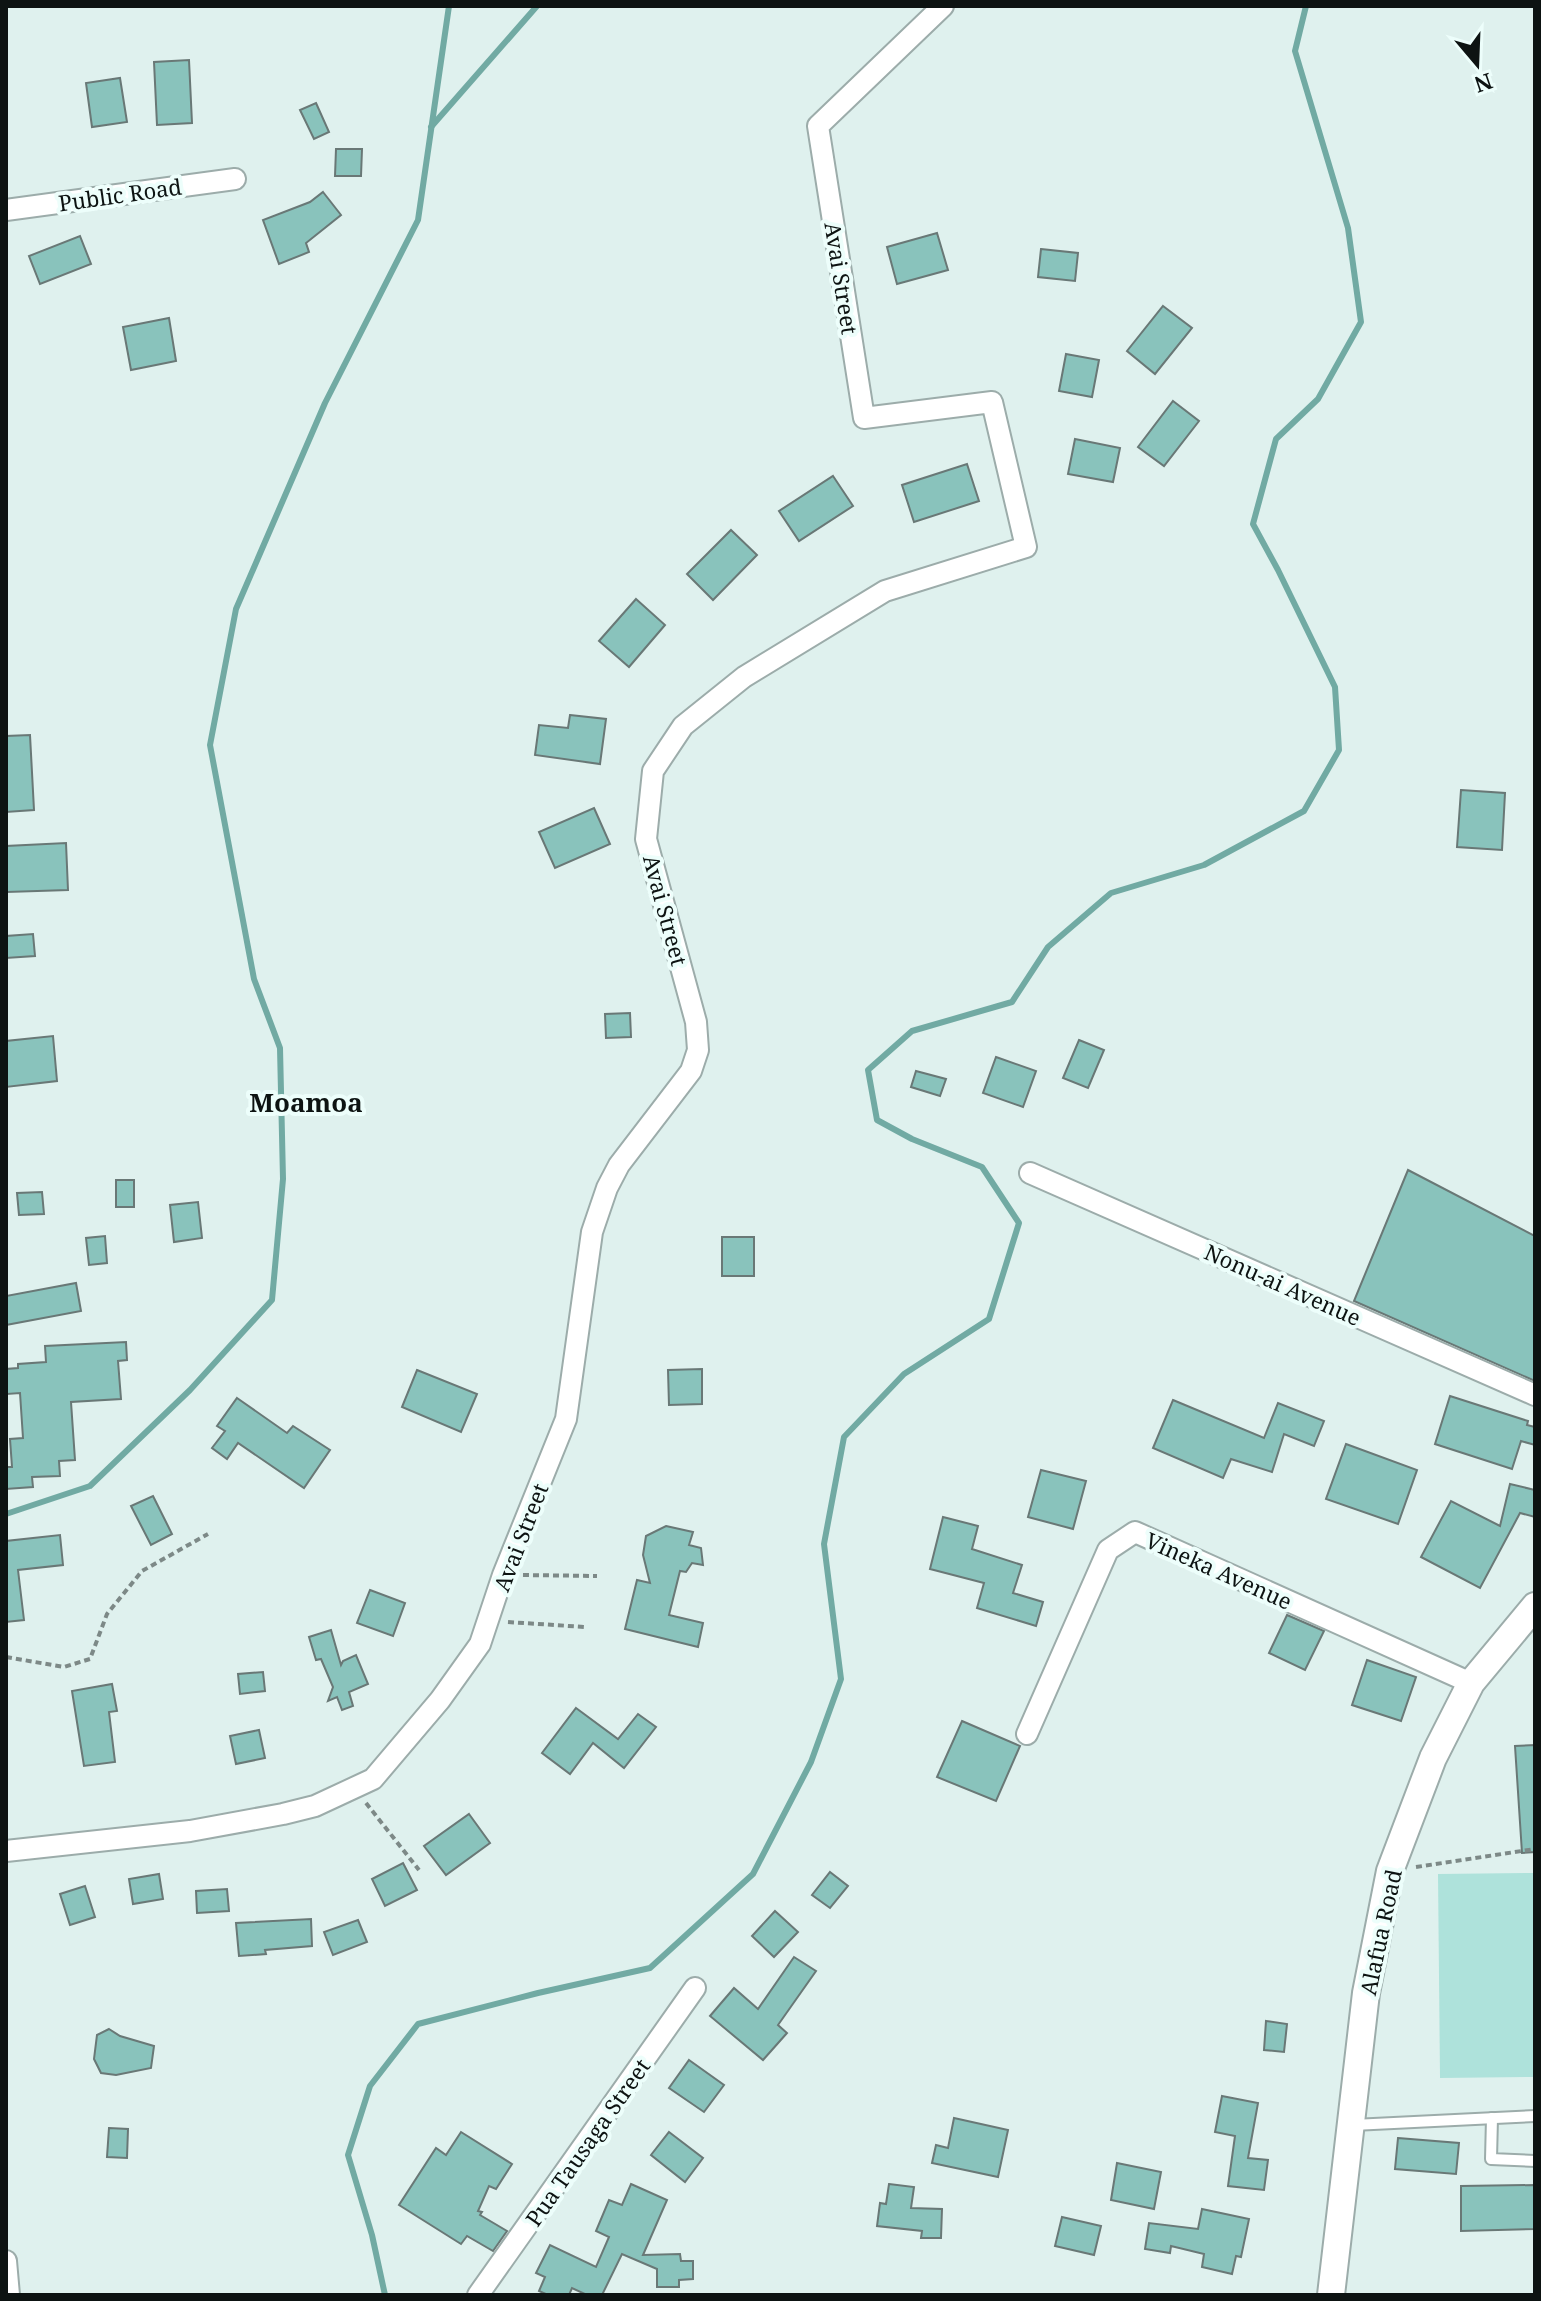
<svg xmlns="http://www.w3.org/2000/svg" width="1541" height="2301" font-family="'Noto Serif',serif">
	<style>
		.green { fill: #aee2db }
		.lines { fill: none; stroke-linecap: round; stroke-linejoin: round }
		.stream { stroke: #71aaa3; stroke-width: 6 }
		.building { fill: #89c3bc; stroke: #697876; stroke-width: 2 }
		.service-casing { stroke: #9cacaa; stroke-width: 14 }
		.minor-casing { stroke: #9cacaa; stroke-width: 24 }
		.tertiary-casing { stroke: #9cacaa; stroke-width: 30 }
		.path { stroke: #7d8987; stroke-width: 4; stroke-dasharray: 6 4; stroke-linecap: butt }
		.service { stroke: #fff; stroke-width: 10 }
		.minor { stroke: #fff; stroke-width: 20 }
		.tertiary { stroke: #fff; stroke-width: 26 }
		.labels { text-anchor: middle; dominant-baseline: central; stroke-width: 8; stroke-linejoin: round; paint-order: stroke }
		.street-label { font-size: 22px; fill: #0d1312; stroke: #edfefb }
		.quarter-label { font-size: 26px; font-weight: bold; fill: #0d1312; stroke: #edfefb }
	</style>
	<rect width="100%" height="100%" fill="#dff1ee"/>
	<!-- green -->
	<path class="green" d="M1535,1873v204l-95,1 -2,-204z"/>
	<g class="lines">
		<!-- stream -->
		<g class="stream">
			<path d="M431,127l106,-121"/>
			<path d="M6,1514l84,-28 100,-96 82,-90 11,-121 -3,-131 -26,-69 -44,-234 26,-136 89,-206 93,-183 31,-214"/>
			<path d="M385,2295l-13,-60 -24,-80 22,-69 48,-62 120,-31 112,-25 103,-94 58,-112 30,-83 -17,-135 20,-107 60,-63 85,-55 30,-96 -37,-56 -70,-28 -35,-19 -9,-50 44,-39 100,-29 36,-55 63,-54 93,-28 100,-54 35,-61 -4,-63 -57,-117 -25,-46 23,-85 42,-40 43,-77 -13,-94 -53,-177 11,-45"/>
		</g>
	</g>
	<!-- building -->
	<g class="building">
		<path d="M189,60l3,63 -35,2 -3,-63z"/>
		<path d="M120,78l7,44 -35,5 -6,-44z"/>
		<path d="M316,103l13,29 -15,7 -14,-29z"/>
		<path d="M336,149h26l-1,27h-26z"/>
		<path d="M323,192l18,23 -35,28 3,9 -30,12 -16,-44 47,-18z"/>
		<path d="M937,233l11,37 -51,14 -10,-37z"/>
		<path d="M80,236l11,28 -51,20 -11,-28z"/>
		<path d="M1041,249l37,4 -3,28 -37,-4z"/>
		<path d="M1163,306l29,22 -37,46 -28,-23z"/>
		<path d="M169,318l7,43 -45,9 -8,-43z"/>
		<path d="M1066,354l33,6 -7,37 -33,-6z"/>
		<path d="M1173,401l26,20 -35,45 -26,-19z"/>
		<path d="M1075,439l45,9 -7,34 -45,-8z"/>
		<path d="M967,464l12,37 -65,21 -12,-37z"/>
		<path d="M833,476l20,30 -54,35 -20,-30z"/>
		<path d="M731,530l26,25 -44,45 -26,-26z"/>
		<path d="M636,599l29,26 -36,42 -30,-26z"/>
		<path d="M570,715l36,4 -6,45 -65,-9 4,-30 29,3z"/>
		<path d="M30,735l4,75 -28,2v-76z"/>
		<path d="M1461,790l44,3 -3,57 -45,-3z"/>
		<path d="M594,808l16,36 -55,24 -16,-36z"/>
		<path d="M66,843l2,47 -61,2 -1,-46z"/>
		<path d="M33,934l2,22 -29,2v-22z"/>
		<path d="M630,1013l1,24 -25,1 -1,-24z"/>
		<path d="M53,1036l4,45 -51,6v-46z"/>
		<path d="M1079,1040l25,10 -16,38 -25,-10z"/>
		<path d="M996,1057l40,14 -13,36 -40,-14z"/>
		<path d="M916,1071l30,8 -6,17 -29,-9z"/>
		<path d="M1408,1170l127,66v145l-181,-80z"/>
		<rect x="116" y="1180" width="18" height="27"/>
		<path d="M42,1192l2,22 -25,1 -2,-22z"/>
		<path d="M198,1202l4,36 -28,4 -4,-37z"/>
		<path d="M105,1236l2,27 -18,2 -3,-27z"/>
		<rect x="722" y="1237" width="32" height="39"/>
		<path d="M76,1283l5,28 -75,14v-29z"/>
		<path d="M126,1342l1,18 -9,1 3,38 -50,3 4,58 -16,1 1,15 -28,1 1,10 -27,2v-22h6l-2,-28 13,-1 -3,-45 -13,1 -1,-25 12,-1v-4l28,-2 -1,-16z"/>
		<path d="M702,1369v35l-33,1 -1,-35z"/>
		<path d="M417,1370l60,24 -16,38 -59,-25z"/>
		<path d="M1450,1396l78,25 -1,4 8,2v18l-14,-4 -9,28 -77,-25z"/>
		<path d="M237,1398l50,35 6,-7 37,24 -26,38 -66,-45 -11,16 -15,-11 13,-17 -8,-5z"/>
		<path d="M1173,1400l91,38 14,-35 46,18 -10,25 -30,-12 -12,38 -41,-13 -8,19 -70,-30z"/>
		<path d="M1346,1444l71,26 -19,54 -72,-25z"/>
		<path d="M1041,1470l45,11 -13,48 -45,-12z"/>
		<path d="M1510,1484l25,6v27l-15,-4 -40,75 -59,-31 30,-56 49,25z"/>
		<path d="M153,1496l19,38 -21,11 -20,-39z"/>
		<path d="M943,1517l35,9 -6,23 50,16 -9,28 30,9 -7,24 -59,-18 7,-25 -54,-14z"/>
		<path d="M666,1526l27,6 -4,13 12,3 2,17 -11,-2 -6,9 -6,-1 -11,44 34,8 -5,24 -73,-18 12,-49 13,3 -7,-28 3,-19z"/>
		<path d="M60,1535l3,30 -45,5 6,50 -18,2v-81z"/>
		<path d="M370,1590l35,13 -12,33 -36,-13z"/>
		<path d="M1287,1615l37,16 -19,39 -36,-17z"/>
		<path d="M331,1630l10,35 2,-4 13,-6 12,29 -19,8 4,14 -11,4 -5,-13 -9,4 5,-14 -12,-28 -5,1 -7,-23z"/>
		<path d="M1367,1660l49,17 -15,44 -49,-16z"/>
		<path d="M263,1672l2,19 -25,3 -2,-20z"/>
		<path d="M112,1684l5,27 -8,1 6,50 -31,4 -12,-75z"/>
		<path d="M576,1708l42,31 20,-25 18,13 -32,41 -31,-25 -23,31 -28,-21z"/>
		<path d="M962,1721l58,25 -24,55 -59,-24z"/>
		<path d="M259,1730l6,28 -29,6 -6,-28z"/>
		<path d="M1535,1745v107l-13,1 -7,-107z"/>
		<path d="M469,1814l21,29 -44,32 -22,-29z"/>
		<path d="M403,1863l14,27 -32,16 -13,-27z"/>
		<path d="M830,1872l18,14 -18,22 -18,-13z"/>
		<path d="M159,1874l4,25 -30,5 -4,-25z"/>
		<path d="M85,1886l10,31 -25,8 -10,-31z"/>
		<path d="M227,1889l2,22 -32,2 -1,-22z"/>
		<path d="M775,1911l23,21 -24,25 -22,-21z"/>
		<path d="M311,1919l1,27 -47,4 1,4 -27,2 -3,-33z"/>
		<path d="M358,1920l9,22 -34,13 -9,-23z"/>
		<path d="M794,1957l22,14 -38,54 9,8 -24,27 -53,-44 24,-28 24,21z"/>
		<path d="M1266,2021l21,3 -3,28 -20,-2z"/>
		<path d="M109,2029l11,7 34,10 -3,22 -35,7 -15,-2 -7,-14 3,-24z"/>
		<path d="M689,2060l35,25 -20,27 -35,-24z"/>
		<path d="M1222,2096l36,7 -10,55 20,2 -4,30 -36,-4 7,-50 -20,-4z"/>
		<path d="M954,2118l54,12 -10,47 -66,-14 4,-18 12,3z"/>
		<path d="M109,2128l19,1 -1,29 -20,-1z"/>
		<path d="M461,2132l51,32 -16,25 -7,-3 -11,25 4,1 -2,3 27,16 -14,20 -26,-15 -6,8 -62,-39 37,-57 10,7z"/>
		<path d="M669,2132l34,26 -18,24 -34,-27z"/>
		<path d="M1398,2138l61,5 -3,31 -61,-5z"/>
		<path d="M1117,2163l44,9 -7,37 -43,-9z"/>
		<path d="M631,2184l36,16 -24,55 37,-1 1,7h12v18l-14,1v7h-22v-18l-35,-15 -20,41h-15l-15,-7 -3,7h-21l-9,-4 6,-14 -9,-4 14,-28 46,22 13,-30 -13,-6 13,-31 13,5z"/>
		<path d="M889,2184l25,3 -3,21 31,1 -1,29h-20l1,-7 -45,-5 3,-23 6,1z"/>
		<path d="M1535,2185v44l-74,2v-45z"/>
		<path d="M1202,2209l47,10 -8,38 -5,-1 -4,18 -30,-7 2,-13 -33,-8 -1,7 -25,-4 4,-26 49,6z"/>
		<path d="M1062,2217l39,9 -7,29 -39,-9z"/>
	</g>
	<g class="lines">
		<defs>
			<g id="service">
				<path d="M1492,2118l-1,41 44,2"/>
				<path d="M1353,2125l182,-9"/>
			</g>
			<g id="minor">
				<path d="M6,210l229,-31"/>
				<path d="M1030,1173l505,222"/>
				<path d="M1027,1734l81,-184 27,-18 336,151"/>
				<path d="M6,1851l184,-20 93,-17 32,-8 58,-27 67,-79 40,-56 23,-69 63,-156 26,-187 15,-44 12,-23 72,-94 7,-21 -2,-28 -50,-183 7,-68 30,-45 61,-49 141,-86 141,-44 -34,-145 -128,16 -46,-292 125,-120"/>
				<path d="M6,2261l3,34"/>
				<path d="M478,2295l217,-307"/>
			</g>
			<path id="tertiary" d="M1331,2295l35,-302 24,-122 43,-113 38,-75 64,-77"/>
		</defs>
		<!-- service casing -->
		<use href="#service" class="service-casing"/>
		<!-- minor casing -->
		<use href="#minor" class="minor-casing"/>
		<!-- tertiary casing -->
		<use href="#tertiary" class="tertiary-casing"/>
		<!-- path -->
		<g class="path">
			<path d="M523,1575l74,1"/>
			<path d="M508,1622l77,5"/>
			<path d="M6,1657l58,10 26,-8 17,-45 35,-43 66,-37"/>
			<path d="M366,1803l53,67"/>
			<path d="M1416,1867l119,-18"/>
		</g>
		<!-- service -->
		<use href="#service" class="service"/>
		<!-- minor -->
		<use href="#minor" class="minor"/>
		<!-- tertiary -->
		<use href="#tertiary" class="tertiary"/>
	</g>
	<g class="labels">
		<!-- street labels -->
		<g class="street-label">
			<text transform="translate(120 194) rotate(-8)">Public Road</text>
			<text transform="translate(842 278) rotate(81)">Avai Street</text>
			<text transform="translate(666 910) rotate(75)">Avai Street</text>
			<text transform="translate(1283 1284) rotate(24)">Nonu-ai Avenue</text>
			<text transform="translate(520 1537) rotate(-69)">Avai Street</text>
			<text transform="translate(1219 1570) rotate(24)">Vineka Avenue</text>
			<text transform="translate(1380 1932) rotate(-78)">Alafua Road</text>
			<text transform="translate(587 2142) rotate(-55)">Pua Tausaga Street</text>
		</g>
		<!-- quarter labels -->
		<g class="quarter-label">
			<text x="306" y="1102">Moamoa</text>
		</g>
	</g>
	<!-- border -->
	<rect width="1541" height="2301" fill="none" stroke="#0d1312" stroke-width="16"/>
	<!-- north arrow -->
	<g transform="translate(1477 64) rotate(161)" stroke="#edfefb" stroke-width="6" paint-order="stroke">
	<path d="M0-6L14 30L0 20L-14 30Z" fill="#0d1312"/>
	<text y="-12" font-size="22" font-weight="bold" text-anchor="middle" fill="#0d1312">N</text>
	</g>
</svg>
